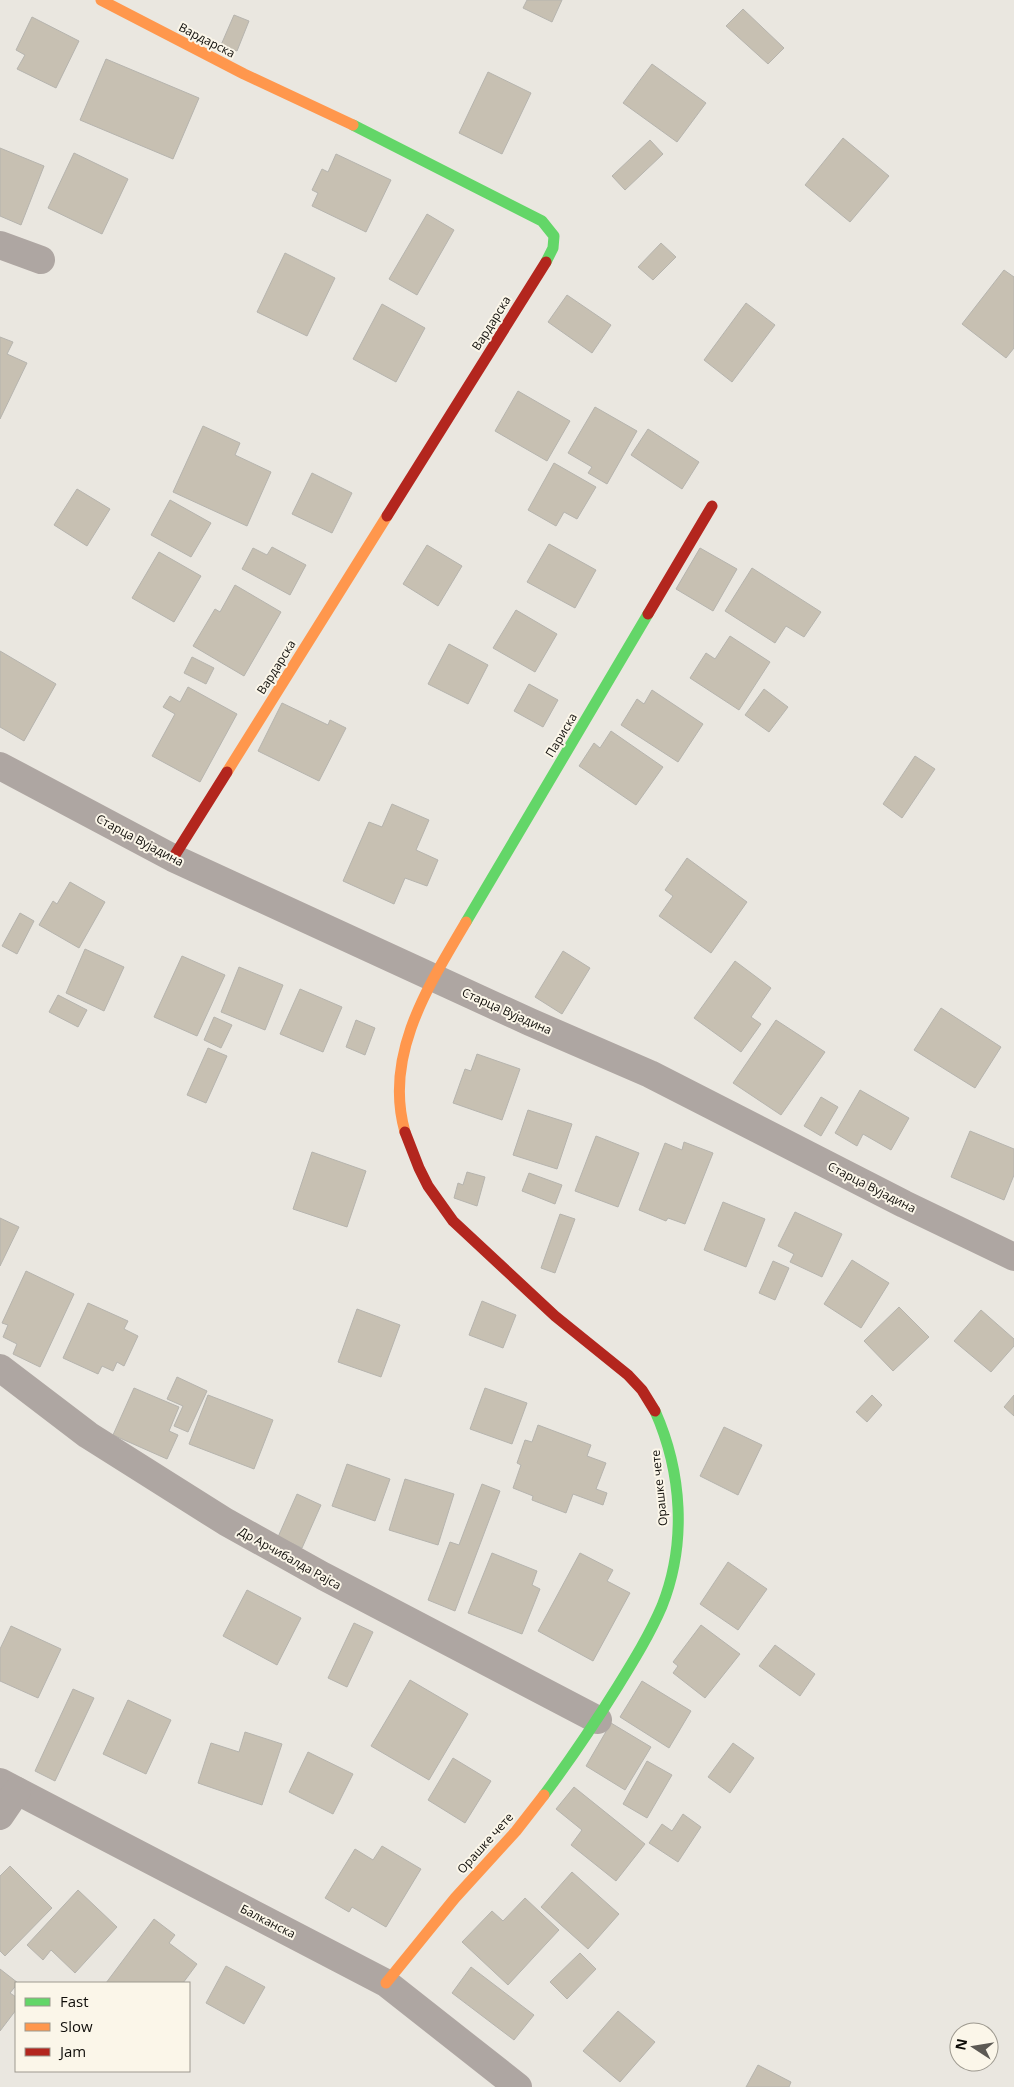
<svg xmlns="http://www.w3.org/2000/svg" width="1014" height="2087" font-family="'Open Sans',sans-serif">
	<style>
		.building { fill: #c7c0b2; stroke: #b6b4ae }
		.lines { fill: none; stroke-linecap: round; stroke-linejoin: round }
		.street { stroke: #aea6a2; stroke-width: 28 }
		.fast { stroke: #63d668; stroke-width: 11 }
		.slow { stroke: #ff974d; stroke-width: 11 }
		.jam { stroke: #b3261e; stroke-width: 11 }
		.labels { text-anchor: middle; dominant-baseline: central; stroke-width: 4; stroke-linejoin: round; paint-order: stroke }
		.street-label { font-size: 12px; fill: #0f0d09; stroke: #fbf6e9 }
	</style>
	<rect width="100%" height="100%" fill="#eae7e0"/>
	<!-- building -->
	<g class="building">
		<path d="M527,0h35l-10,22 -29,-14z"/>
		<path d="M743,9l41,39 -16,16 -42,-38z"/>
		<path d="M234,15l15,6 -12,30 -16,-6z"/>
		<path d="M32,17l47,24 -23,47 -39,-19 8,-14 -9,-5z"/>
		<path d="M106,59l93,39 -26,61 -93,-39z"/>
		<path d="M652,64l54,39 -29,39 -54,-39z"/>
		<path d="M488,72l43,21 -29,61 -43,-21z"/>
		<path d="M843,138l46,38 -39,46 -45,-37z"/>
		<path d="M650,140l13,14 -38,36 -13,-14z"/>
		<path d="M0,148l44,18 -23,59 -21,-9z"/>
		<path d="M74,153l54,26 -26,55 -54,-26z"/>
		<path d="M336,154l55,26 -25,52 -54,-26 6,-13 -6,-3 10,-21 6,3z"/>
		<path d="M427,214l27,16 -37,65 -28,-16z"/>
		<path d="M661,243l15,14 -23,23 -15,-13z"/>
		<path d="M285,253l50,25 -28,58 -50,-24z"/>
		<path d="M1004,270l10,7v71l-8,10 -44,-34z"/>
		<path d="M567,295l44,30 -19,28 -44,-31z"/>
		<path d="M746,303l29,22 -43,57 -28,-22z"/>
		<path d="M382,304l43,24 -29,54 -43,-23z"/>
		<path d="M0,337l13,5 -6,12 20,9 -27,56z"/>
		<path d="M518,391l52,30 -23,40 -52,-30z"/>
		<path d="M595,407l42,24 -30,53 -19,-11 4,-6 -24,-14z"/>
		<path d="M203,426l37,17 -5,12 36,17 -24,54 -74,-34z"/>
		<path d="M648,429l51,33 -17,27 -51,-34z"/>
		<path d="M554,463l42,24 -19,32 -13,-7 -8,14 -28,-16z"/>
		<path d="M312,473l40,20 -20,40 -40,-19z"/>
		<path d="M77,489l33,20 -23,37 -33,-21z"/>
		<path d="M170,500l41,23 -20,34 -40,-22z"/>
		<path d="M549,544l47,26 -21,38 -48,-26z"/>
		<path d="M427,545l35,21 -24,40 -35,-22z"/>
		<path d="M272,547l34,18 -16,30 -48,-26 11,-21 14,7z"/>
		<path d="M700,548l37,21 -24,42 -37,-22z"/>
		<path d="M159,552l42,24 -27,46 -42,-24z"/>
		<path d="M752,568l69,44 -17,25 -18,-11 -11,17 -50,-32z"/>
		<path d="M235,585l46,27 -37,64 -51,-30 22,-37 5,3z"/>
		<path d="M516,610l41,24 -22,38 -42,-24z"/>
		<path d="M730,636l40,26 -31,48 -49,-32 16,-25 9,6z"/>
		<path d="M449,644l39,21 -20,39 -40,-20z"/>
		<path d="M0,651l56,33 -32,57 -24,-14z"/>
		<path d="M192,657l22,11 -8,16 -22,-11z"/>
		<path d="M529,684l29,16 -15,27 -29,-16z"/>
		<path d="M188,687l49,27 -37,68 -48,-26 23,-42 -12,-7 7,-11 10,6z"/>
		<path d="M764,689l24,18 -19,25 -24,-17z"/>
		<path d="M652,690l51,34 -25,38 -57,-37 16,-26 7,5z"/>
		<path d="M282,703l46,22 2,-5 16,8 -27,53 -61,-30z"/>
		<path d="M611,731l52,36 -27,38 -57,-39 15,-23 6,5z"/>
		<path d="M915,756l20,13 -33,49 -19,-14z"/>
		<path d="M392,804l37,16 -13,30 22,10 -11,26 -22,-8 -11,26 -51,-23 26,-59 13,5z"/>
		<path d="M687,858l60,44 -36,51 -52,-37 14,-20 -8,-6z"/>
		<path d="M70,882l35,20 -26,46 -40,-23 14,-24 4,3z"/>
		<path d="M20,913l14,8 -17,33 -15,-8z"/>
		<path d="M85,949l39,18 -20,44 -38,-18z"/>
		<path d="M563,951l27,17 -28,46 -27,-17z"/>
		<path d="M182,956l43,19 -28,61 -43,-19z"/>
		<path d="M735,961l36,27 -20,29 10,7 -20,28 -47,-34z"/>
		<path d="M239,967l44,18 -18,45 -44,-18z"/>
		<path d="M300,989l42,18 -19,45 -43,-18z"/>
		<path d="M58,995l29,15 -9,17 -29,-15z"/>
		<path d="M941,1008l60,39 -26,41 -61,-38z"/>
		<path d="M214,1017l18,8 -11,23 -17,-8z"/>
		<path d="M356,1020l19,8 -10,27 -19,-8z"/>
		<path d="M776,1020l49,32 -44,63 -48,-32z"/>
		<path d="M208,1048l19,8 -21,47 -19,-8z"/>
		<path d="M477,1054l43,15 -18,51 -49,-17 12,-34 6,2z"/>
		<path d="M860,1090l49,28 -18,32 -28,-16 -6,12 -22,-13z"/>
		<path d="M821,1097l17,10 -17,29 -17,-10z"/>
		<path d="M528,1110l44,14 -15,45 -44,-14z"/>
		<path d="M970,1131l44,18v26l-10,25 -53,-23z"/>
		<path d="M596,1136l43,17 -21,54 -43,-16z"/>
		<path d="M684,1142l29,11 -28,71 -17,-6 -2,3 -27,-11 26,-67 17,7z"/>
		<path d="M312,1152l54,19 -19,56 -54,-18z"/>
		<path d="M467,1172l18,5 -8,29 -23,-8 4,-15 5,2z"/>
		<path d="M529,1173l33,12 -7,19 -33,-13z"/>
		<path d="M723,1202l42,17 -19,48 -42,-17z"/>
		<path d="M795,1212l47,22 -20,43 -32,-15 4,-8 -16,-8z"/>
		<path d="M560,1214l15,5 -20,54 -14,-5z"/>
		<path d="M0,1218l19,9 -19,39z"/>
		<path d="M852,1260l37,23 -28,45 -37,-24z"/>
		<path d="M773,1261l16,7 -14,32 -16,-7z"/>
		<path d="M26,1271l48,23 -34,73 -27,-13 4,-10 -14,-7 5,-12 -6,-2z"/>
		<path d="M482,1301l34,14 -13,33 -34,-13z"/>
		<path d="M88,1303l40,18 -4,8 14,7 -14,30 -7,-4 -4,9 -11,-5 -4,8 -35,-16z"/>
		<path d="M899,1307l30,30 -36,34 -29,-30z"/>
		<path d="M357,1309l43,16 -19,52 -43,-15z"/>
		<path d="M981,1310l33,29v7l-23,26 -37,-31z"/>
		<path d="M177,1377l30,14 -19,41 -14,-6 9,-20 -16,-7z"/>
		<path d="M134,1388l45,19 -10,24 9,4 -11,24 -54,-24z"/>
		<path d="M485,1388l42,15 -15,41 -42,-15z"/>
		<path d="M208,1395l65,25 -19,49 -65,-25z"/>
		<path d="M872,1395l10,10 -15,17 -11,-10z"/>
		<path d="M1014,1395v21l-10,-9z"/>
		<path d="M538,1425l53,20 -4,11 19,7 -10,26 11,4 -4,12 -30,-11 -7,19 -34,-13 1,-4 -20,-8 8,-23 -4,-2 8,-23 7,2z"/>
		<path d="M724,1427l38,18 -24,50 -38,-19z"/>
		<path d="M347,1464l43,15 -15,42 -43,-15z"/>
		<path d="M405,1479l49,15 -16,51 -49,-15z"/>
		<path d="M482,1484l18,7 -45,120 -27,-11 22,-58 9,3z"/>
		<path d="M297,1494l24,11 -19,43 -24,-11z"/>
		<path d="M492,1553l45,18 -5,14 8,4 -18,45 -54,-21z"/>
		<path d="M580,1553l33,17 -6,11 23,12 -37,68 -55,-30z"/>
		<path d="M728,1562l39,27 -29,41 -38,-26z"/>
		<path d="M247,1590l54,28 -24,47 -54,-29z"/>
		<path d="M354,1623l19,9 -26,55 -19,-9z"/>
		<path d="M701,1625l39,29 -35,44 -32,-25 5,-7 -5,-4z"/>
		<path d="M11,1626l50,23 -23,49 -38,-17v-32z"/>
		<path d="M775,1645l40,29 -15,22 -41,-30z"/>
		<path d="M410,1680l58,34 -39,66 -58,-34z"/>
		<path d="M642,1681l49,30 -22,37 -49,-31z"/>
		<path d="M73,1689l21,9 -39,83 -20,-10z"/>
		<path d="M128,1700l43,20 -25,54 -43,-20z"/>
		<path d="M611,1723l40,24 -26,43 -39,-24z"/>
		<path d="M245,1732l37,12 -20,61 -64,-22 13,-40 28,9z"/>
		<path d="M733,1743l21,15 -24,35 -22,-16z"/>
		<path d="M308,1752l45,22 -20,40 -44,-22z"/>
		<path d="M453,1758l38,23 -26,42 -37,-23z"/>
		<path d="M647,1761l25,14 -25,43 -24,-14z"/>
		<path d="M574,1787l71,57 -29,37 -45,-36 11,-15 -26,-21z"/>
		<path d="M683,1814l18,13 -23,35 -29,-19 13,-19 10,7z"/>
		<path d="M382,1846l39,23 -35,58 -34,-20 -3,5 -24,-14 30,-49 18,11z"/>
		<path d="M10,1866l42,42 -47,48 -5,-5v-75z"/>
		<path d="M572,1872l47,42 -31,35 -47,-42z"/>
		<path d="M78,1890l39,37 -42,46 -24,-23 -8,10 -16,-15z"/>
		<path d="M525,1898l34,32 -51,55 -46,-43 30,-31 11,10z"/>
		<path d="M154,1919l21,16 -6,8 28,21 -14,19h-77z"/>
		<path d="M580,1953l16,16 -29,30 -17,-17z"/>
		<path d="M226,1966l39,21 -21,37 -38,-21z"/>
		<path d="M471,1967l63,48 -20,25 -62,-47z"/>
		<path d="M0,1969l18,14 -8,10 6,4v13l-16,21z"/>
		<path d="M618,2011l37,31 -35,40 -37,-31z"/>
		<path d="M758,2065l33,17 -2,5h-43z"/>
	</g>
	<g class="lines">
		<!-- street -->
		<g class="street">
			<path d="M0,245l41,15"/>
			<path d="M0,766l173,92 357,164 120,52 254,130 110,53"/>
			<path d="M0,1368l88,67 138,87 97,54 275,144"/>
			<path d="M0,1782l386,201 132,104"/>
			<path d="M0,1816l17,-25"/>
		</g>
		<!-- fast -->
		<g class="fast">
			<path d="M353,125l189,96 12,15 -1,12 -7,14"/>
			<path d="M466,922l182,-308"/>
			<path d="M544,1795c26,-35 51,-72 74,-109 16,-26 32,-52 44,-80 25,-63 20,-134 -7,-195"/>
		</g>
		<!-- slow -->
		<g class="slow">
			<path d="M101,0l143,74 109,51"/>
			<path d="M227,772l160,-256"/>
			<path d="M405,1132c-22,-77 24,-147 61,-210"/>
			<path d="M386,1983l69,-85 61,-67 28,-36"/>
		</g>
		<!-- jam -->
		<g class="jam">
			<path d="M387,516l159,-254"/>
			<path d="M648,614l64,-108"/>
			<path d="M173,858l54,-86"/>
			<path d="M405,1132l14,36 9,18 25,35 102,95 73,59 14,15 13,21"/>
		</g>
	</g>
	<g class="labels">
		<!-- street labels -->
		<g class="street-label">
			<text transform="translate(207 40) rotate(27)">Вардарска</text>
			<text transform="translate(491 323) rotate(-58)">Вардарска</text>
			<text transform="translate(276 667) rotate(-58)">Вардарска</text>
			<text transform="translate(561 735) rotate(-59)">Париска</text>
			<text transform="translate(140 840) rotate(28)">Старца Вујадина</text>
			<text transform="translate(507 1011) rotate(24)">Старца Вујадина</text>
			<text transform="translate(872 1187) rotate(27)">Старца Вујадина</text>
			<text transform="translate(659 1488) rotate(-96)">Орашке чете</text>
			<text transform="translate(290 1558) rotate(29)">Др Арчибалда Рајса</text>
			<text transform="translate(485 1843) rotate(-48)">Орашке чете</text>
			<text transform="translate(268 1921) rotate(27)">Балканска</text>
		</g>
	</g>
	<!-- legend -->
	<rect x="15" y="1982" width="175" height="90" fill="#fbf6e9" stroke="#9d998f"/>
	<rect x="25" y="1998" width="25" height="8" fill="#63d668" stroke="#9d998f"/>
	<text x="60" y="2007" font-size="15" fill="#0f0d09">Fast</text>
	<rect x="25" y="2023" width="25" height="8" fill="#ff974d" stroke="#9d998f"/>
	<text x="60" y="2032" font-size="15" fill="#0f0d09">Slow</text>
	<rect x="25" y="2048" width="25" height="8" fill="#b3261e" stroke="#9d998f"/>
	<text x="60" y="2057" font-size="15" fill="#0f0d09">Jam</text>
	<!-- north arrow -->
	<g transform="translate(974 2047) rotate(282)"><circle r="24" fill="#fbf6e9" stroke="#9d998f"/>
	<path d="M0-4L9 19L0 12L-9 19Z" fill="#5c5954"/>
	<text y="-8" font-size="14" font-weight="bold" text-anchor="middle" fill="#0f0d09">N</text>
	</g>
</svg>
